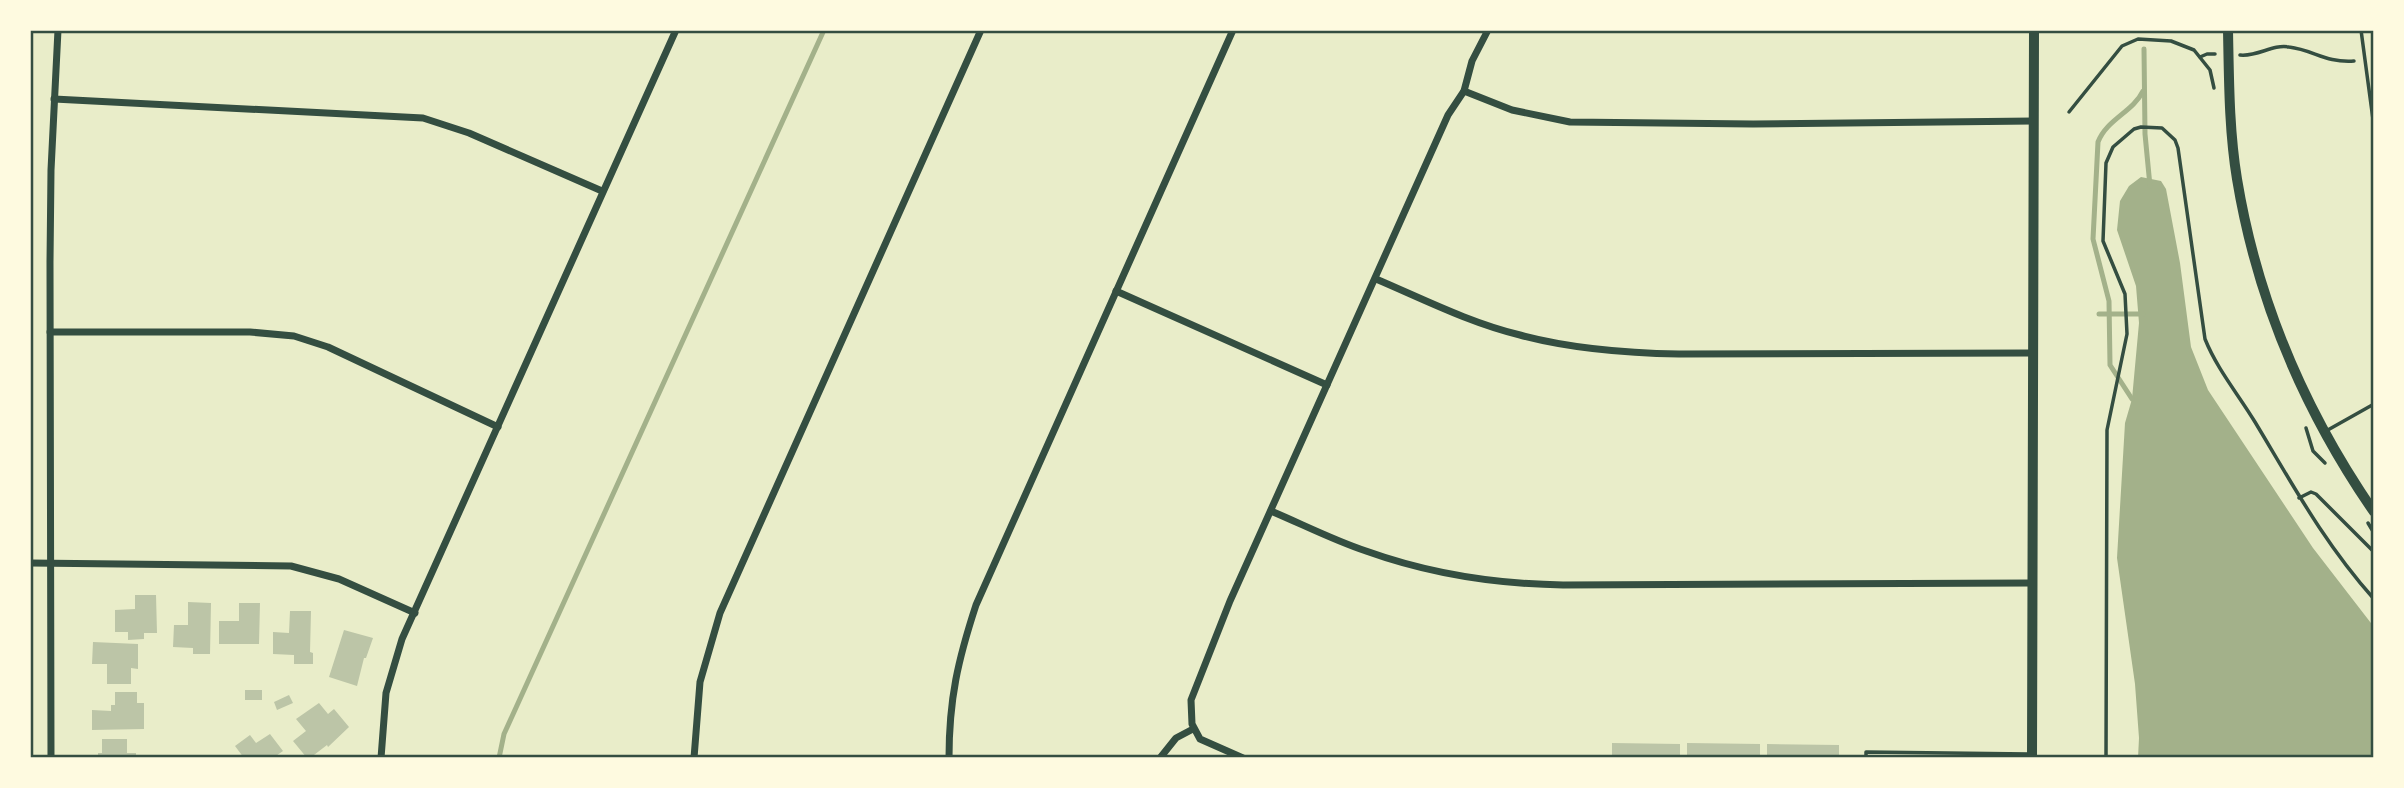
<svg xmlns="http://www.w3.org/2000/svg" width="2404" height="788" font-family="'Work Sans',sans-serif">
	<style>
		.water { fill: #a3b18a }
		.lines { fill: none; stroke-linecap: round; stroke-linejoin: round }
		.stream { stroke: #a3b18a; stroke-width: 5 }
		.building { fill: #bcc5a7 }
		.path { stroke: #344e41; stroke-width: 3.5 }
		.service { stroke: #344e41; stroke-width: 3.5 }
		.minor { stroke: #344e41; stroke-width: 7 }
		.tertiary { stroke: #344e41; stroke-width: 10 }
		.secondary { stroke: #344e41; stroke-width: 10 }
		.neatline { fill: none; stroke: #344e41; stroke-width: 2.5 }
	</style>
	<rect width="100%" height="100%" fill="#e9edc9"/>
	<!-- water -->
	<path class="water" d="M2141,177l20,4 5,8 14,74 11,84 17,43 105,158 61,79v131h-236l1,-20 -4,-54 -18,-126 8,-135 7,-24 7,-76 -3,-37 -19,-56 3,-29 9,-15z"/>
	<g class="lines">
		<!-- stream -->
		<g class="stream">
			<path d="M2144,49l1,85 5,52"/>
			<path d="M2099,314h44"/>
			<path d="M2132,399l-22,-34 -1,-64 -16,-62 5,-97c9,-23 35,-30 45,-51"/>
			<path d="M499,758l5,-24 320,-704"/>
		</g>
	</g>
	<!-- building -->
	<g class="building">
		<path d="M135,595h21l1,38h-13v6l-16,1v-8h-13v-22l20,-1z"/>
		<path d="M188,602l23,1 -1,51h-17v-6l-20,-1 1,-22h14z"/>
		<path d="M239,603h21l-1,41h-40v-23h20z"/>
		<path d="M290,611h21l-1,41 3,1v11h-19v-9l-21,-1v-22l16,1z"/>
		<path d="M344,630l29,8 -7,20h-2l-7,28 -28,-9z"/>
		<path d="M93,642l45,2v25l-7,-1v16h-24v-20h-15z"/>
		<rect x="245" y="690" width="17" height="10"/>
		<path d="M115,692h22v11h7v26l-52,1v-20l19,1v-6h4z"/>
		<path d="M289,695l4,8 -16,7 -3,-8z"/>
		<path d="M319,703l9,11 6,-5 15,18 -21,20 -1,-2 -17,13h-3l-14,-17 13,-10 -10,-12z"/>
		<path d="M270,734l13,17 -10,7h-29l-9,-12 15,-11 6,8z"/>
		<path d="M102,739h25v14h9v5h-38v-5h4z"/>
		<path d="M1612,743l68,1v14h-68z"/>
		<path d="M1687,743l73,1v14h-73z"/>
		<path d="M1767,744l72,1v13h-72z"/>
	</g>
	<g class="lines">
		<!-- path -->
		<g class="path">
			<path d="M2240,55c18,2 32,-11 49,-8 25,3 36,16 65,14"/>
			<path d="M2200,57l7,-3h8"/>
			<path d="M2069,112l53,-66 16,-7 33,2 23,9 16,20 4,18"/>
			<path d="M2306,428l7,23 12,12"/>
			<path d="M2299,498l12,-6 5,2 58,58"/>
			<path d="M2368,523l6,10"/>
			<path d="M2106,758l1,-328 20,-96 -2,-40 -22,-53 3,-78 7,-16 21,-18 7,-2 21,1 13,12 3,8 27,191c12,30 33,55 50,83 38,63 69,121 119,177"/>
		</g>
		<!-- service -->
		<g class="service">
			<path d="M2361,30l13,97"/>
			<path d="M2326,431l48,-27"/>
			<path d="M1866,758v-6l163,2"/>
		</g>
		<!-- minor -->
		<g class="minor">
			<path d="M1464,91l48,19 58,12 183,2 280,-3"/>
			<path d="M54,99l369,19 46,15 133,58"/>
			<path d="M1376,279c47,20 94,44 144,56 52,14 105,18 159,19l353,-1"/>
			<path d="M1116,291l211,94"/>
			<path d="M50,332h200l44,4 34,11 170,80"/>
			<path d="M1271,511c31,13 62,29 95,40 64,23 129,33 197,34l469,-2"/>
			<path d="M30,563l261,3 48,13 76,34"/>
			<path d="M51,758l-1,-496 1,-92 7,-140"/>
			<path d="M381,758l5,-65 16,-54 274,-609"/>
			<path d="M694,758l6,-76 20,-69 261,-583"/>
			<path d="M949,758c0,-59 9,-98 27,-153l257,-575"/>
			<path d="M1160,758l16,-20 17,-9"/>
			<path d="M1243,758l-43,-19 -8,-15 -1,-24 39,-99 218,-486 16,-24 8,-30 16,-31"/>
		</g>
		<!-- tertiary -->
		<path class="tertiary" d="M2228,30c1,50 1,100 9,149 20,121 68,233 137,333"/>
		<!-- secondary -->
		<path class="secondary" d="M2032,758l2,-728"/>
	</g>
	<!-- border -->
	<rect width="2404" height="788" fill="none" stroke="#fefae0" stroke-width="63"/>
	<rect x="32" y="32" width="2340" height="724" class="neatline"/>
</svg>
